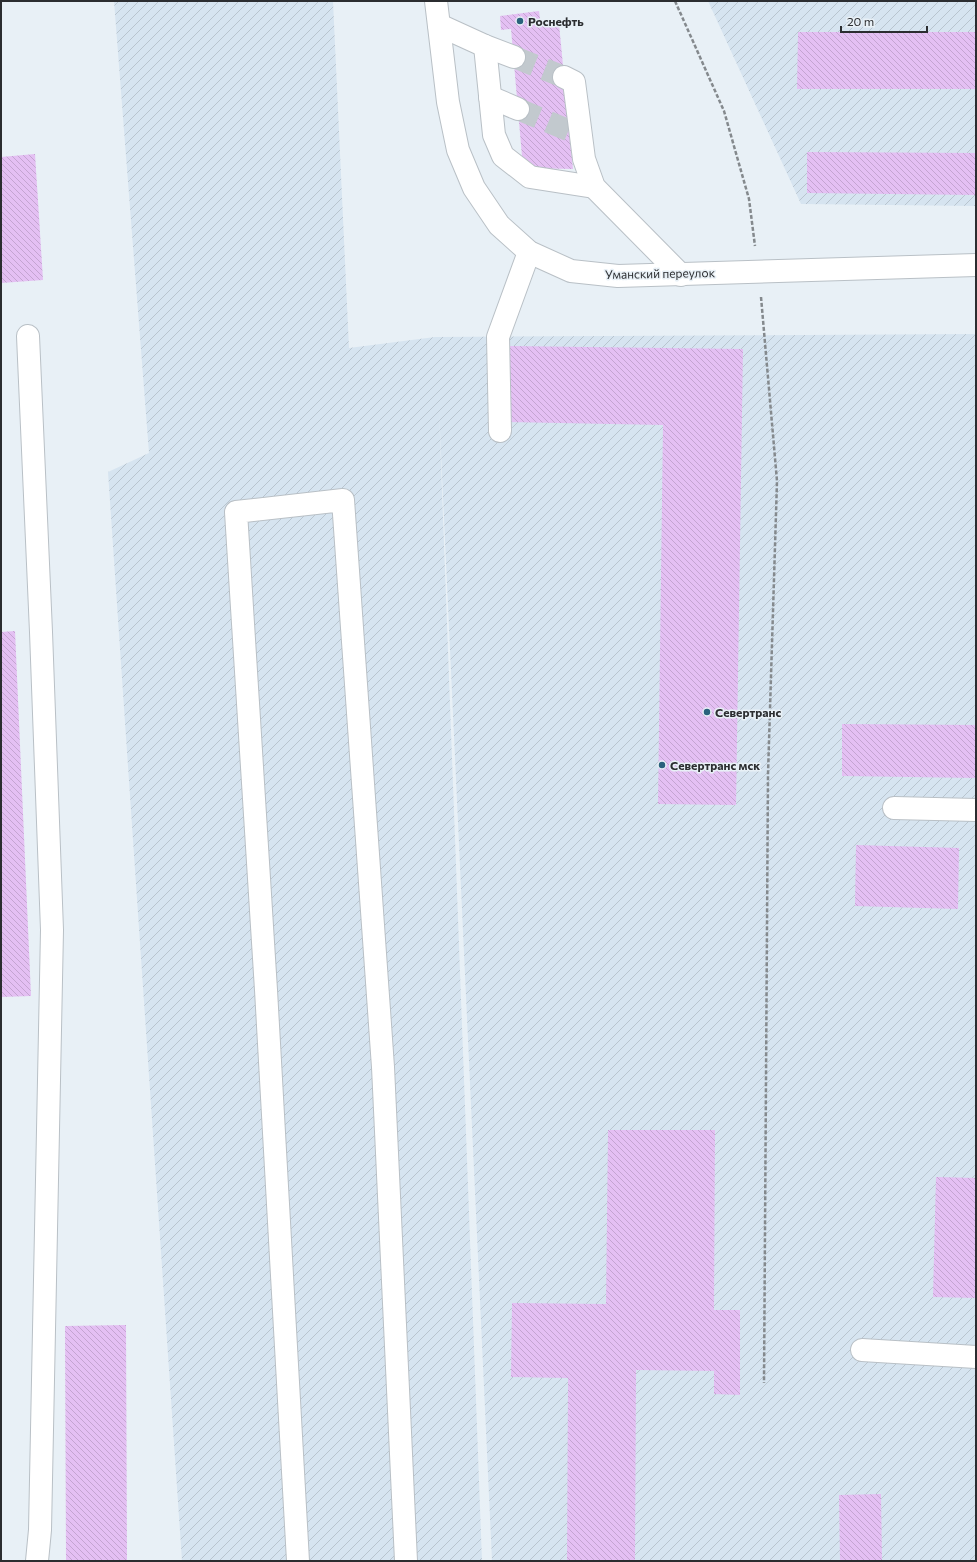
<svg xmlns="http://www.w3.org/2000/svg" width="977" height="1562" font-family="Commissioner,sans-serif">
	<style>
		.industrial { fill: url(#industrial-furrows) }
		.building { fill: url(#building-back-hatch) }
		.lines { fill: none; stroke-linecap: round; stroke-linejoin: round }
		.minor-tunnel { stroke: #c2c9ce; stroke-width: 22; stroke-dasharray: 22 11; stroke-linecap: butt }
		.minor-casing { stroke: #b9c0c6; stroke-width: 24 }
		.path { stroke: #84898d; stroke-width: 2.5; stroke-dasharray: 4 2; stroke-linecap: butt }
		.minor { stroke: #fff; stroke-width: 22 }
		.poi-dot { fill: #2a627c; stroke: #e8f0f6; stroke-width: 1.5 }
		.labels { text-anchor: middle; dominant-baseline: central; stroke-width: 3; stroke-linejoin: round; paint-order: stroke }
		.poi-label { font-size: 12px; font-weight: bold; fill: #2b2d30; stroke: #e8f0f6; text-anchor: start }
		.street-label { font-size: 12px; fill: #2b2d30; stroke: #e8f0f6 }
	</style>
	<defs>
		<pattern id="industrial-furrows" width="10" height="10" patternUnits="userSpaceOnUse"><rect width="10" height="10" fill="#d6e4f0"/><path d="M-1 1l2-2M0 10L10 0M9 11l2-2" fill="none" stroke="#b8c4ce"/></pattern>
		<pattern id="building-back-hatch" width="6" height="6" patternUnits="userSpaceOnUse"><rect width="6" height="6" fill="#e4c0f3"/><path d="M-1 5l2 2M0 0l6 6M5-1l2 2" fill="none" stroke="#c4a5d1"/></pattern>
	</defs>
	<rect width="100%" height="100%" fill="#e8f0f6"/>
	<!-- industrial -->
	<g class="industrial">
		<path d="M114,1h219l16,347 86,-11 541,-3v1227h-484l-53,-1151 43,1151h-300l-74,-1089 41,-19z"/>
		<path d="M708,1h268v205l-175,-2z"/>
	</g>
	<!-- building -->
	<g class="building">
		<path d="M539,11l2,15 18,-2 14,145 -50,-1 -12,-139 -10,1 -1,-14z"/>
		<path d="M798,32h178v57h-179z"/>
		<path d="M807,152l169,1v42l-169,-2z"/>
		<path d="M35,154l8,126 -42,3v-126z"/>
		<path d="M510,346l233,3 -7,456 -78,-1 5,-379 -155,-3z"/>
		<path d="M15,631l16,365 -30,1v-365z"/>
		<path d="M842,724l134,1v53l-134,-2z"/>
		<path d="M856,845l103,3 -1,61 -103,-3z"/>
		<path d="M608,1130h107l-1,180h26v85l-26,-1v-23l-78,-1 -1,191h-68l1,-183 -57,-1 1,-74 94,1z"/>
		<path d="M936,1177l40,1v120l-43,-1z"/>
		<path d="M126,1325l1,236h-61l-1,-235z"/>
		<path d="M881,1494l1,67h-42l-1,-66z"/>
	</g>
	<g class="lines">
		<!-- minor-tunnel -->
		<g class="minor-tunnel">
			<path d="M514,57l50,20"/>
			<path d="M518,109l52,22"/>
		</g>
		<defs>
			<g id="minor">
				<path d="M436,1l12,101 10,48 16,38 25,37 30,27 42,19 47,5 358,-11"/>
				<path d="M439,25l46,21 29,11"/>
				<path d="M485,46l9,89 9,21 27,21 64,10"/>
				<path d="M564,77l10,5 10,77 10,28 87,88"/>
				<path d="M490,97l28,12"/>
				<path d="M28,336l13,296 11,298 -12,600 -3,31"/>
				<path d="M500,431l-2,-94 31,-85"/>
				<path d="M894,808l82,2"/>
				<path d="M862,1350l114,7"/>
				<path d="M298,1561l-32,-571 -30,-478 107,-12 40,567 23,494"/>
			</g>
		</defs>
		<!-- minor casing -->
		<use href="#minor" class="minor-casing"/>
		<!-- path -->
		<g class="path">
			<path d="M675,1l49,110 25,88 6,47"/>
			<path d="M761,297l16,184 -9,293 -4,609"/>
		</g>
		<!-- minor -->
		<use href="#minor" class="minor"/>
	</g>
	<!-- markers -->
	<g class="poi-dot">
		<circle cx="520" cy="21" r="4"/>
		<circle cx="707" cy="712" r="4"/>
		<circle cx="662" cy="765" r="4"/>
	</g>
	<g class="labels">
		<!-- poi labels -->
		<g class="poi-label">
			<text x="528" y="21">Роснефть</text>
			<text x="715" y="712">Севертранс</text>
			<text x="670" y="765">Севертранс мск</text>
		</g>
		<!-- street labels -->
		<g class="street-label">
			<text transform="translate(660 273) rotate(-1)">Уманский переулок</text>
		</g>
	</g>
	<!-- border -->
	<rect width="977" height="1562" fill="none" stroke="#2b2d30" stroke-width="4"/>
	<!-- scale -->
	<path d="M841 26v6h86v-6" fill="none" stroke="#2b2d30" stroke-width="2"/>
	<text x="847" y="26" font-size="12" fill="#2b2d30" stroke="#e8f0f6" stroke-width="3" paint-order="stroke">20 m</text>
</svg>
